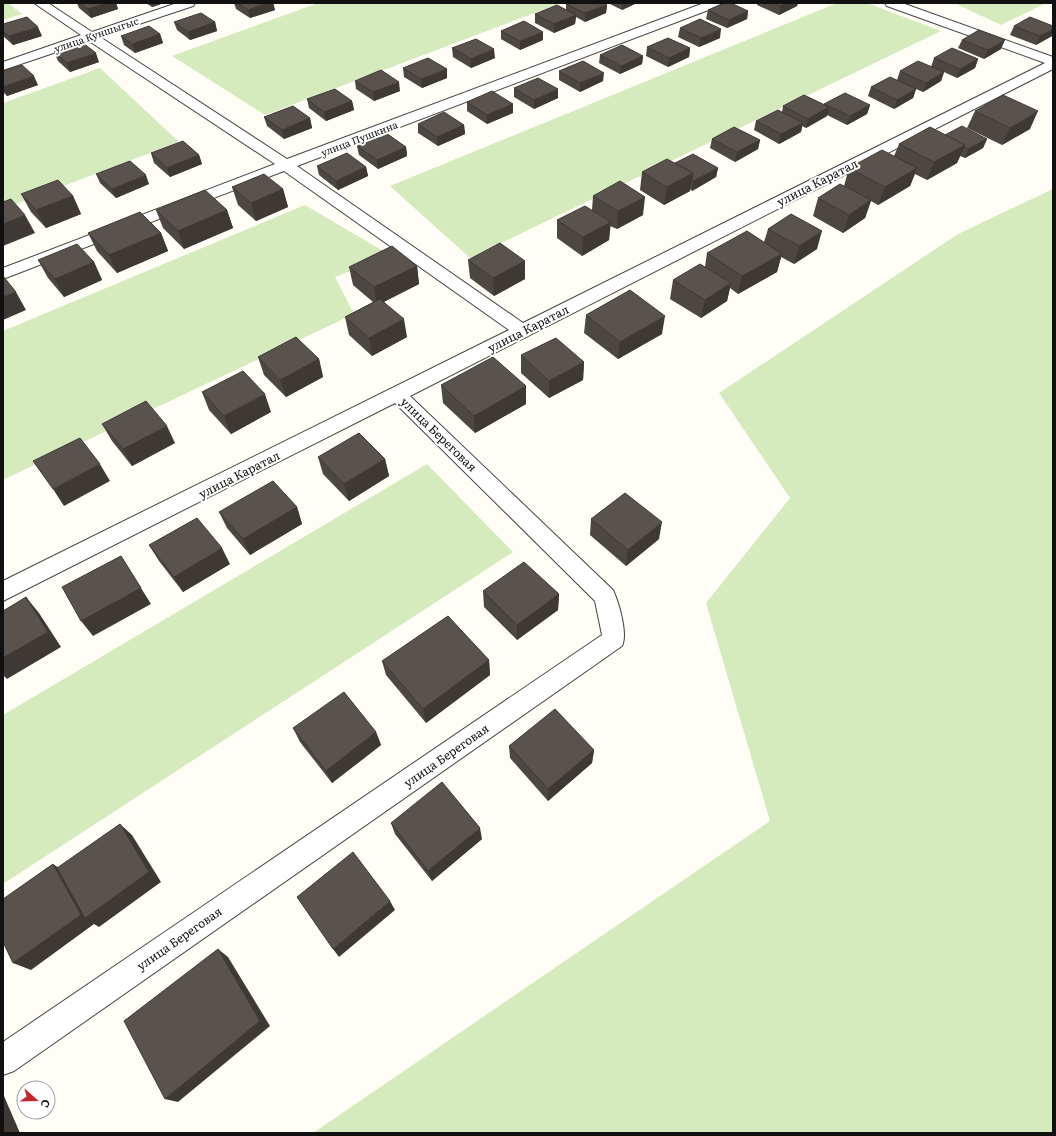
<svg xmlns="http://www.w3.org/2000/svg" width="1056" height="1136" font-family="Literata,serif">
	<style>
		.green { fill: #d5ebbd }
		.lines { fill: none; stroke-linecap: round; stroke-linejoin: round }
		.minor-casing { stroke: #444; stroke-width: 2 }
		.minor { fill: #fff; fill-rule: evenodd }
		.wall { fill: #4d4742 }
		.shaded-wall { fill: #3f3936 }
		.building { fill: #5a524d; stroke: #3f3936 }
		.labels { text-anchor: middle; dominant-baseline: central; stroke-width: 4; stroke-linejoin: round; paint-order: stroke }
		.far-street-label { font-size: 10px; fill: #111; stroke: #fff }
		.street-label { font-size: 12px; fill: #111; stroke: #fff }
	</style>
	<rect width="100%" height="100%" fill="#fffdf5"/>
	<!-- green -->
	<g class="green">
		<path d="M3,3h5l14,11 -19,6z"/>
		<path d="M318,3h243l-296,112 -93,-59z"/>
		<path d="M837,3h30l74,28 -471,227 -80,-72z"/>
		<path d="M954,3h92l-45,22z"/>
		<path d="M100,68l79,74 -176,67v-106z"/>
		<path d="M1053,189v944h-740l457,-312 -64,-218 84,-105 -71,-105 239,-159z"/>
		<path d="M305,205l85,50 -55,22 19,37 -351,166v-149z"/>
		<path d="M427,464l86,88 -510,332v-169z"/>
	</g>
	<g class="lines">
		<defs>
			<path id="minor" d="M34,3h14l44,29 85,-29h18l-2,3 -93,31 187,122 417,-156h17l-2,3 -422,160 226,157 522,-260 -158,-57 -2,-3h17l151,54v12l-643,327 203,194c6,13 15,44 9,56l-608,425 -11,4v-33l599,-407 -7,-34 -200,-198 -392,198v-20l506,-251 -225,-159 -281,108v-11l272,-104 -186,-123 -86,29v-8l78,-27z"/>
		</defs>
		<!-- minor casing -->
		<use href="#minor" class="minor-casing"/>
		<!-- minor -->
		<use href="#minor" class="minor"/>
	</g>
	<!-- wall -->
	<g class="wall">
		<path d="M77,3h39l2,6 -27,9 -12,-10z"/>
		<path d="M146,3h18l-12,4z"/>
		<path d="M234,3h39l2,7 -25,8 -14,-9z"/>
		<path d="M608,3h29l-15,7z"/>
		<path d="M758,3h40l-1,3 -18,9 -22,-10z"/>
		<path d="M566,4l41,1 -1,8 -21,9 -9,-5 -1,7 -21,9 -19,-10v-9l31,-4z"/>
		<path d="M708,10l40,1 -1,8 -20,9 -21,-9z"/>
		<path d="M174,22h41l2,9 -27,9 -13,-10z"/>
		<path d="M3,24l39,12 -29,9 -10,-9z"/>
		<path d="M1014,26l38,10 -16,9 -26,-10z"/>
		<path d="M680,28l40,10 -21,9 -21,-10z"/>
		<path d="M501,31l42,1v8l-23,10 -19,-11z"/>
		<path d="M160,34l3,9 -28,10 -11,-8 -3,-9z"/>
		<path d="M962,40l39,9 -17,10 -26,-11z"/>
		<path d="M647,47l43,1 -1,9 -21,10 -22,-11z"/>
		<path d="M452,48l43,10 -24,10 -18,-11z"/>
		<path d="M54,52l45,10 -29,10 -12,-11z"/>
		<path d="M600,55l43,1 -1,8 -22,10 -21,-11z"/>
		<path d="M934,58l44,1 -3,9 -18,10 -13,-6 -3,9 -18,11 -7,-3 -3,9 -19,11 -26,-13 3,-9 26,-7 3,-9 31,-4z"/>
		<path d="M403,68l44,10 -25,10 -18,-11z"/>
		<path d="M3,71l35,14 -31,11 -4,-4z"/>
		<path d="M559,71l44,10 -23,11 -21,-12z"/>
		<path d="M355,81l45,10 -26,10 -18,-12z"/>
		<path d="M514,88l44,10 -24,11 -20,-12z"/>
		<path d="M307,99l45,2 2,9 -28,11 -17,-13z"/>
		<path d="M467,102l46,2v9l-26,11 -20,-13z"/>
		<path d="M824,104l46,1 -3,9 -20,11 -20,-10v1l-21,12 -4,-2 -1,6 -22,12 -25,-14 2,-9 26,-9 1,-6 41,-1z"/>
		<path d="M975,111l55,18 -28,16 -35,-17z"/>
		<path d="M264,117l46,1 2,10 -28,11 -17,-13z"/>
		<path d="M418,124l46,1 1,9 -27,12 -20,-13z"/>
		<path d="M945,135l42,4 -4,9 -18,10 -5,-2 -3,7 -30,17 -12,-6 -5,12 -32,19 -7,-4 -6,17 -22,15 -30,-17 5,-18 37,-6 -11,-6 5,-18 45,-12 5,-12z"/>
		<path d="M712,139l48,1 -2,9 -23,13 -25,-14z"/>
		<path d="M357,146l49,1 1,9 -29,13 -19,-14z"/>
		<path d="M151,153l48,2 3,9 -32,13 -16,-14z"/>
		<path d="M675,163l43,5 -2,9 -24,14 -2,-2v2l-26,14 -24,-15 2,-18z"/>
		<path d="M317,166l49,1 2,9 -30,14 -19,-15z"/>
		<path d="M96,174l53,10 -33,14 -16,-15z"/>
		<path d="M232,187l51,2 5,18 -32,14 -18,-16z"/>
		<path d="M21,194l52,2 8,18 -35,14 -15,-16z"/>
		<path d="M593,196l50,19 -26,14 -7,-3 -1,14 -27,16 -25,-18v-18l35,-10z"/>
		<path d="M156,210h71l6,18 -49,21 -21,-21z"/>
		<path d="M768,229l49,20 -23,15 -13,-7 -4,15 -39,22 -8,-6 -3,13 -26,17 -31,-19 3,-19 32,-13 2,-14 57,-11z"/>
		<path d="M88,233h73l7,18 -51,22 -20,-22z"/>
		<path d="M38,260l56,2 8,18 -38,17 -16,-19z"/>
		<path d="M468,260l57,1v18l-31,17 -24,-18z"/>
		<path d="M417,266l2,18 -35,18 23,35 -35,19 -23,-21 -4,-18 28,-15 -20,-17 -4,-18z"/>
		<path d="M586,315l76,19 -44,25 -34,-26z"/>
		<path d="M521,355l63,7 -1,18 -34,18 -28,-25z"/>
		<path d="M258,357l61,2 4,18 -37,20 -22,-22z"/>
		<path d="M441,385l85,1v18l-51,29 -32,-30z"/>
		<path d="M202,392l69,20 -40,22 -22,-24z"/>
		<path d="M102,424l73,19 -43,23 -20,-25z"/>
		<path d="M318,457l67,2 4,17 -40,25 -26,-27z"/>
		<path d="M297,507l5,17 -52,31 -23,-27 -8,-16z"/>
		<path d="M591,519l68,20 -33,27 -36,-31z"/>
		<path d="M149,545l81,19 -47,28 -24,-31z"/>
		<path d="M483,591l76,3 -1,16 -41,30 -33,-33z"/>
		<path d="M489,660l1,15 -64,48 -40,-48 -4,-14z"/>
		<path d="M293,728l83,4 5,13 -49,38 -32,-41z"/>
		<path d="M509,746l85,4 -2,13 -44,38 -38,-43z"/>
		<path d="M391,823l91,16 -50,42 -37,-47z"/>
	</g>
	<!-- shaded-wall -->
	<g class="shaded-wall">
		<path d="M107,3h9l2,6 -27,9 -3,-9z"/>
		<path d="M151,3h13l-12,4z"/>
		<path d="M267,3h6l2,7 -25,8 -2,-8z"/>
		<path d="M622,3h15l-15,7z"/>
		<path d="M787,3h11l-1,3 -18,9 1,-9z"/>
		<path d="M607,5l-1,8 -21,9v-9z"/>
		<path d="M748,11l-1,8 -20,9 2,-8z"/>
		<path d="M576,15l-1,9 -21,9v-9z"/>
		<path d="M215,22l2,9 -27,9 -2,-8z"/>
		<path d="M38,27l4,9 -29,9 -4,-9z"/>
		<path d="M721,29l-1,9 -21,9 2,-9z"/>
		<path d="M1053,29v5l-1,2 -16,9 4,-9z"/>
		<path d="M543,32v8l-23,10v-9z"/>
		<path d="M160,34l3,9 -28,10 -3,-9z"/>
		<path d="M1005,40l-4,9 -17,10 4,-9z"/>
		<path d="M690,48l-1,9 -21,10 1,-9z"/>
		<path d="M494,49l1,9 -24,10v-9z"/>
		<path d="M96,53l3,9 -29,10 -3,-9z"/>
		<path d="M643,56l-1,8 -22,10 1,-8z"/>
		<path d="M978,59l-3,9 -18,10 3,-9z"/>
		<path d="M447,69v9l-25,10 -1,-9z"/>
		<path d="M944,72l-3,9 -18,11 3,-9z"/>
		<path d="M604,73l-1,8 -23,11v-9z"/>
		<path d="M34,76l4,9 -31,11 -4,-9z"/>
		<path d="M399,82l1,9 -26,10 -1,-9z"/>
		<path d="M558,89v9l-24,11v-9z"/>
		<path d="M916,89l-3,9 -19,11 3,-9z"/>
		<path d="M352,101l2,9 -28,11 -2,-9z"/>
		<path d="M513,104v9l-26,11v-9z"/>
		<path d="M870,105l-3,9 -20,11 3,-9z"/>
		<path d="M829,107l-2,9 -21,12 2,-9z"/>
		<path d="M1038,111l-8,18 -28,16 8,-17z"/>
		<path d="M310,118l2,10 -28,11 -2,-9z"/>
		<path d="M803,123l-2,9 -22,12 2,-10z"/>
		<path d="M464,125l1,9 -27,12 -1,-9z"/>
		<path d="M987,139l-4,9 -18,10 3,-9z"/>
		<path d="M760,140l-2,9 -23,13 2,-10z"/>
		<path d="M965,145l-8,18 -30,17 7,-18z"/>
		<path d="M406,147l1,9 -29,13 -1,-9z"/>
		<path d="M199,155l3,9 -32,13 -3,-9z"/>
		<path d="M366,167l2,9 -30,14 -2,-9z"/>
		<path d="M718,168l-2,9 -24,14 1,-10z"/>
		<path d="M917,168l-7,18 -32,19 7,-18z"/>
		<path d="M693,173l-3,18 -26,14 3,-18z"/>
		<path d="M146,175l3,9 -33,14 -4,-9z"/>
		<path d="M283,189l5,18 -32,14 -5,-18z"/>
		<path d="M73,196l8,18 -35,14 -10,-18z"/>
		<path d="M645,197l-2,18 -26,14 1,-18z"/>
		<path d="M871,200l-6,18 -22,15 6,-18z"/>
		<path d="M227,210l6,18 -49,21 -6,-18z"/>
		<path d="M25,215l10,18 -32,13v-22z"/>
		<path d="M611,222l-2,18 -27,16 1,-19z"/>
		<path d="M822,231l-5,18 -23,15 5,-18z"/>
		<path d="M161,233l7,18 -51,22 -8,-18z"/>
		<path d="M782,254l-5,18 -39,22 4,-18z"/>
		<path d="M525,261v18l-31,17 -1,-18z"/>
		<path d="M94,262l8,18 -38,17 -9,-18z"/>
		<path d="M417,266l2,18 -42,21 -3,-18z"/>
		<path d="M731,283l-4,18 -26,17 4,-18z"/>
		<path d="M16,292l10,18 -23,10v-23z"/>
		<path d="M665,316l-3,18 -44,25 2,-17z"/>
		<path d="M404,319l3,18 -35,19 -3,-18z"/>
		<path d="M319,359l4,18 -37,20 -6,-17z"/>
		<path d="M584,362l-1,18 -34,18v-17z"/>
		<path d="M526,386v18l-51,29 -1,-17z"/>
		<path d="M265,394l6,18 -40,22 -7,-18z"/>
		<path d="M167,426l8,17 -43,23 -9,-17z"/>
		<path d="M385,459l4,17 -40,25 -5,-17z"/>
		<path d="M100,464l10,17 -46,25 -11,-17z"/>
		<path d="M297,507l5,17 -52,31 -7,-16z"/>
		<path d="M662,522l-3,17 -33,27 2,-16z"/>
		<path d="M222,548l8,16 -47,28 -9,-15z"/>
		<path d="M121,556l30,48 -58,32 -12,-15z"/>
		<path d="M559,594l-1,16 -41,30v-15z"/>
		<path d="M26,597l13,16 22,34 -54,32 -4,-4v-17z"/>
		<path d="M489,660l1,15 -64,48 -3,-14z"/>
		<path d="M376,732l5,13 -49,38 -6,-12z"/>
		<path d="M594,750l-2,13 -44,38v-12z"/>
		<path d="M120,824l12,11 29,47 -62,45 -5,-3 -63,46 -18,-7 40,-99 15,10z"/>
		<path d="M480,828l2,11 -50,42 -4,-10z"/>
		<path d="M390,901l5,9 -56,47 -6,-8z"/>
		<path d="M218,949l10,8 42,69 -92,76 -13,-3z"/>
		<path d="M3,1096h1l16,37h-17z"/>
	</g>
	<!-- building -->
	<g class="building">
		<path d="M80,3h27l-19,6z"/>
		<path d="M238,3h29l-19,7z"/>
		<path d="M568,3h36l3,2 -22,8 -19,-9z"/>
		<path d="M724,3h7l17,8 -19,9 -21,-10z"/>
		<path d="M774,3h13l-7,3z"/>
		<path d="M557,5l19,10 -22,9 -19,-10z"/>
		<path d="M201,13l14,9 -27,10 -14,-10z"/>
		<path d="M27,17l11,10 -29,9 -6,-5v-7z"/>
		<path d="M1030,17l23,9v3l-13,7 -26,-10z"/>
		<path d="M700,19l21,10 -20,9 -21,-10z"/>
		<path d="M524,21l19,11 -23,9 -19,-10z"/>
		<path d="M149,26l11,8 -28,10 -11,-8z"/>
		<path d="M979,30l26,10 -17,10 -26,-10z"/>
		<path d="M668,38l22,10 -21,10 -22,-11z"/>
		<path d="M476,39l18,10 -23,10 -19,-11z"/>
		<path d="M83,43l13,10 -29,10 -13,-11z"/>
		<path d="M622,45l21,11 -22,10 -21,-11z"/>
		<path d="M952,48l26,11 -18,10 -26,-11z"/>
		<path d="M428,58l19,11 -26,10 -18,-11z"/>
		<path d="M583,61l21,12 -24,10 -21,-12z"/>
		<path d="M918,61l26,11 -18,11 -26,-12z"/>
		<path d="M22,65l12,11 -31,11v-16z"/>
		<path d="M381,70l18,12 -26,10 -18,-11z"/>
		<path d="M890,77l26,12 -19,11 -26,-13z"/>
		<path d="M538,78l20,11 -24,11 -20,-12z"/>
		<path d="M335,89l17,12 -28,11 -17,-13z"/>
		<path d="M492,91l21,13 -26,11 -20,-13z"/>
		<path d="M845,93l25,12 -20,11 -26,-12z"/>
		<path d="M804,95l25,12 -21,12 -25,-13z"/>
		<path d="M1003,95l35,16 -28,17 -35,-17z"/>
		<path d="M293,106l17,12 -28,12 -18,-13z"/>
		<path d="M778,110l25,13 -22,11 -25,-13z"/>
		<path d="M444,112l20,13 -27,12 -19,-13z"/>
		<path d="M962,126l25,13 -19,10 -4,-2 1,-2 -20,-10z"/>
		<path d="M734,127l26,13 -23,12 -25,-13z"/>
		<path d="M930,127l35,18 -31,17 -35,-18z"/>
		<path d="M386,133l20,14 -29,13 -20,-14z"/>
		<path d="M183,141l16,14 -32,13 -16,-15z"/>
		<path d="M882,150l35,18 -32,19 -36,-19z"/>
		<path d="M347,153l19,14 -30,14 -19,-15z"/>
		<path d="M693,154l25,14 -25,13 -1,-1 1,-7 -18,-10z"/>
		<path d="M667,159l26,14 -26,14 -25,-15z"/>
		<path d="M130,161l16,14 -34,14 -16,-15z"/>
		<path d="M264,174l19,15 -32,14 -19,-16z"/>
		<path d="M58,180l15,16 -37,14 -15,-16z"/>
		<path d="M620,181l25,16 -27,14 -25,-15z"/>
		<path d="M840,184l31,16 -22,15 -31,-17z"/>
		<path d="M205,190l22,20 -49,21 -22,-21z"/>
		<path d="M11,199l14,16 -22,9v-22z"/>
		<path d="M585,206l26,16 -28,15 -26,-17z"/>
		<path d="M140,212l21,21 -52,22 -21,-22z"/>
		<path d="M791,214l31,17 -23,15 -31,-17z"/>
		<path d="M747,231l35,23 -40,22 -35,-23z"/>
		<path d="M500,243l25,18 -32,17 -25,-18z"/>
		<path d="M77,244l17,18 -39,17 -17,-19z"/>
		<path d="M392,246l25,20 -43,21 -25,-20z"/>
		<path d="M700,264l31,19 -26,17 -32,-20z"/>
		<path d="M3,276l13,16 -13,5z"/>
		<path d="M630,290l35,26 -45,26 -34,-27z"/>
		<path d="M380,299l24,20 -35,19 -24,-21z"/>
		<path d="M296,337l23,22 -39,21 -22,-23z"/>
		<path d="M556,338l28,24 -35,19 -28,-26z"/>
		<path d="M493,357l33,29 -52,30 -33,-31z"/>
		<path d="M243,371l22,23 -41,22 -22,-24z"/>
		<path d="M146,401l21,25 -44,23 -21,-25z"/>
		<path d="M359,433l26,26 -41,25 -26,-27z"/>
		<path d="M80,438l20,26 -47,25 -20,-28z"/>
		<path d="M273,481l24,26 -54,32 -24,-27z"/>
		<path d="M625,493l37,29 -34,28 -37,-31z"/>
		<path d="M197,518l25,30 -48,29 -25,-32z"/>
		<path d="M121,556l20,32 -60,33 -19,-34z"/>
		<path d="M524,562l35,32 -42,31 -34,-34z"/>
		<path d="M26,597l22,35 -45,26v-47z"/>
		<path d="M448,616l41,44 -66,49 -41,-48z"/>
		<path d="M344,692l32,40 -50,39 -33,-43z"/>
		<path d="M555,709l39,41 -46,39 -39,-43z"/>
		<path d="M442,782l38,46 -52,43 -37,-48z"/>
		<path d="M120,824l29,48 -64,46 -28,-50z"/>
		<path d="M353,852l37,49 -57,48 -36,-52z"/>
		<path d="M53,864l28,51 -68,48 -10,-21v-43z"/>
		<path d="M218,949l42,72 -95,78 -41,-78z"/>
	</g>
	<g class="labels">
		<!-- far-street labels -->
		<g class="far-street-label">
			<text transform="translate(96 34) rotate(-19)">улица Куншыгыс</text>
			<text transform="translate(359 138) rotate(-21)">улица Пушкина</text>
		</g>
		<!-- street labels -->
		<g class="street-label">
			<text transform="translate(817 182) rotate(-27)">улица Каратал</text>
			<text transform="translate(528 328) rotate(-27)">улица Каратал</text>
			<text transform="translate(439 434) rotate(44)">улица Береговая</text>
			<text transform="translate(239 474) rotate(-27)">улица Каратал</text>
			<text transform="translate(446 755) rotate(-35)">улица Береговая</text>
			<text transform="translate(179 938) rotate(-35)">улица Береговая</text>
		</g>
	</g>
	<!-- border -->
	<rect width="1056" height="1136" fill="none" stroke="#111111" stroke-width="8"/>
	<!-- north arrow -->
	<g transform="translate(36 1100) rotate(110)"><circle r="19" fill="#ffffff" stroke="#a0a0a0"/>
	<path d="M0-3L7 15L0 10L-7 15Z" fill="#c4262e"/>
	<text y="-6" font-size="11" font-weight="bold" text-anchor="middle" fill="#111111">С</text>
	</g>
</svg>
